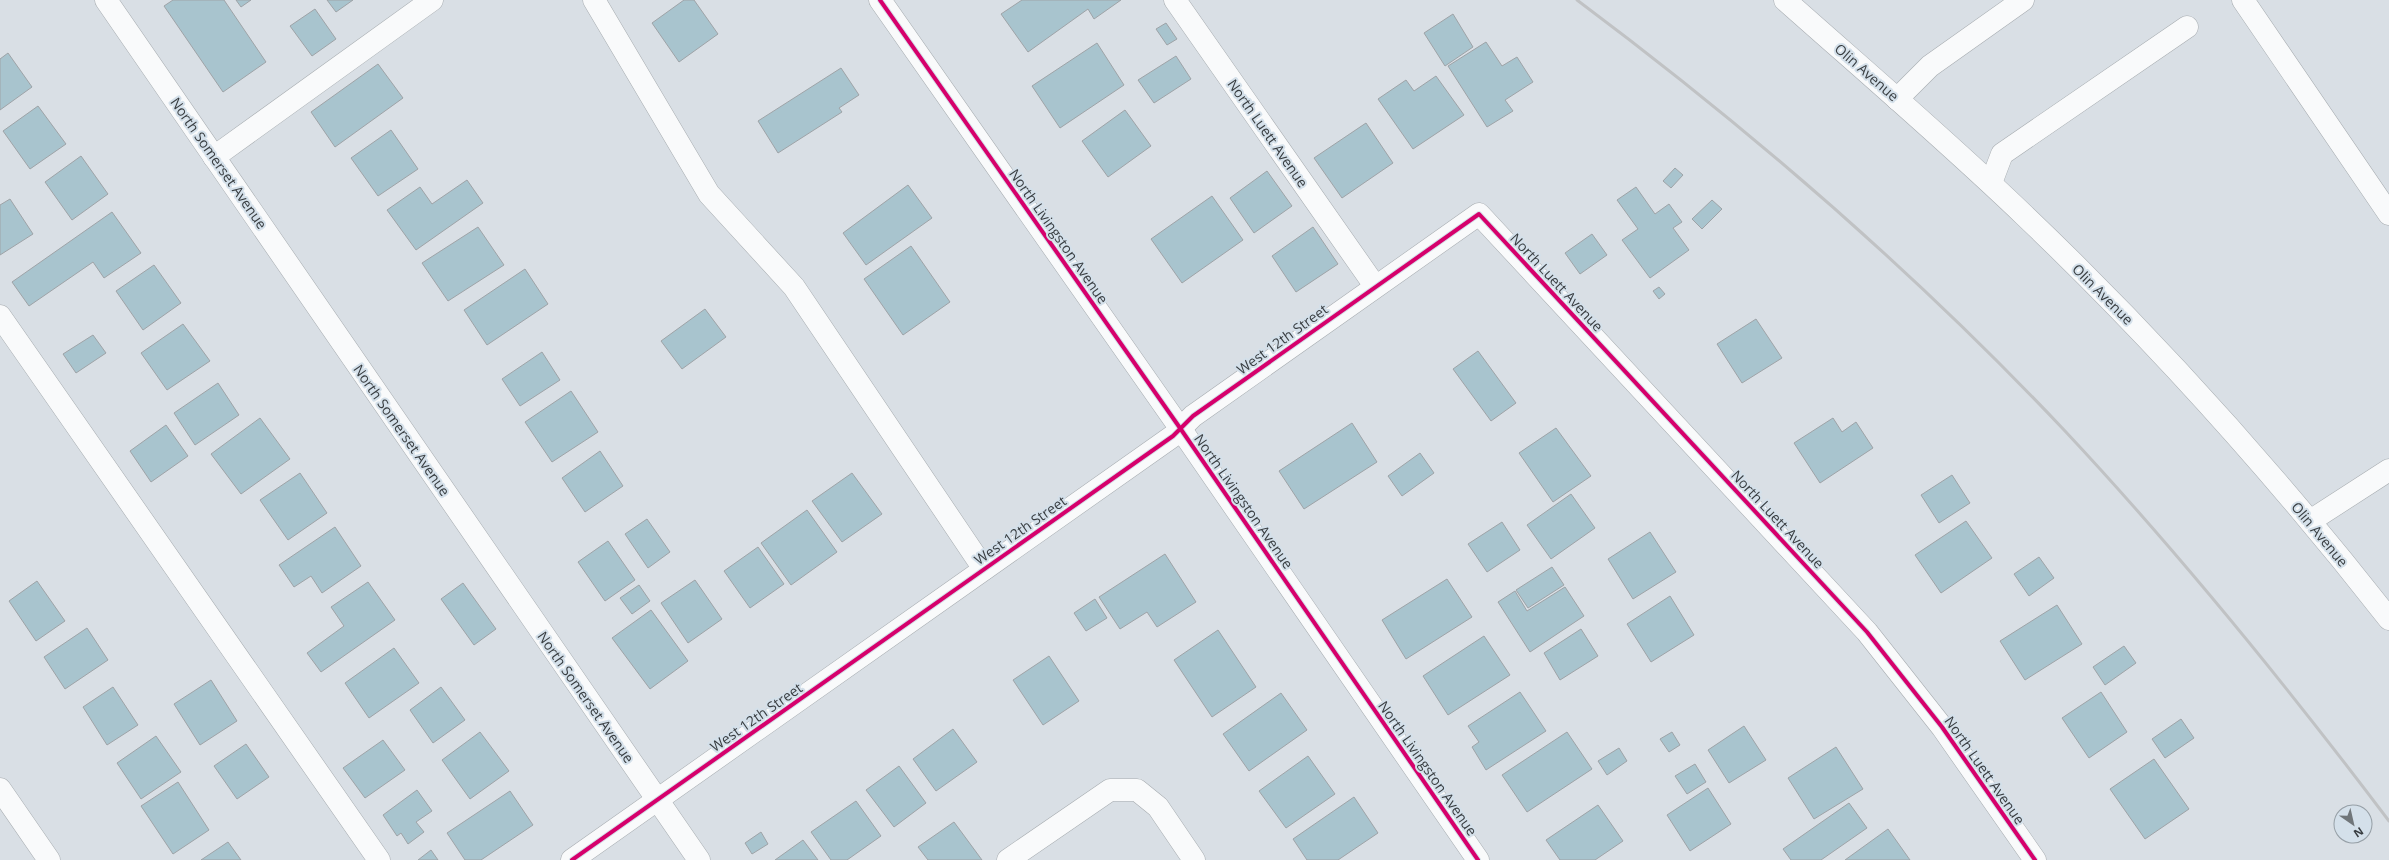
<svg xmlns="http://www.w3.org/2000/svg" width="2389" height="860" font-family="'Open Sans',sans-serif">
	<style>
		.building { fill: #a8c4ce; stroke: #9ea3a7 }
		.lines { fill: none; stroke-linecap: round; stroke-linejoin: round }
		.minor-casing { stroke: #a7acb0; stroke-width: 23 }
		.minor { stroke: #f9fafb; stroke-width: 22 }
		.rail { stroke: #c0c2c4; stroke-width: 3 }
		.cycleway-casing { stroke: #d4e0ea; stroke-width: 6 }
		.cycleway { stroke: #d6006c; stroke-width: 4 }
		.labels { text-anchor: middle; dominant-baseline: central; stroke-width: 4; stroke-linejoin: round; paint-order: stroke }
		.street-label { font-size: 14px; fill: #383d41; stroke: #d4e0ea }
	</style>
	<rect width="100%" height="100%" fill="#d9dfe5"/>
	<!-- building -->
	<g class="building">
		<path d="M173,0h51l42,62 -43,30 -59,-86z"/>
		<path d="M236,0h15l-10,7z"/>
		<path d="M327,0h26l-17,12z"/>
		<path d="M684,0h10l24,34 -39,28 -27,-39z"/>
		<path d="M1022,0h99l-27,19 -6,-10 -60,43 -27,-38z"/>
		<path d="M315,9l21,30 -24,17 -22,-30z"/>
		<path d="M1453,14l20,33 -28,19 -21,-33z"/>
		<path d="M1166,23l11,16 -10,6 -11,-16z"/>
		<path d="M1486,42l16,24 15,-9 16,25 -28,18 8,11 -26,16 -39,-61z"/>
		<path d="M1097,43l27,42 -64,43 -28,-42z"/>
		<path d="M8,53l24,34 -32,23v-51z"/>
		<path d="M1176,56l15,23 -37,24 -16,-23z"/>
		<path d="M378,64l25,34 -68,49 -24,-35z"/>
		<path d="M841,68l18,27 -20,13 3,4 -64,41 -20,-32z"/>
		<path d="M1436,76l28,39 -51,34 -35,-50 28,-19 8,11z"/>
		<path d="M38,106l28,38 -36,25 -27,-38z"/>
		<path d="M1125,110l26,36 -43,31 -26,-36z"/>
		<path d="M1366,123l27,40 -51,35 -28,-40z"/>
		<path d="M391,130l27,39 -40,27 -27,-38z"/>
		<path d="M81,156l27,38 -36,26 -27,-38z"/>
		<path d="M1675,168l8,7 -12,13 -8,-7z"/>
		<path d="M1267,171l25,35 -38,27 -24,-35z"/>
		<path d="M467,180l16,23 -67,47 -29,-40 33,-23 12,17z"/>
		<path d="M908,185l24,33 -66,47 -23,-32z"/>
		<path d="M1636,187l19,27 14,-10 13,18 -9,6 16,22 -39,28 -28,-38 16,-11 -21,-29z"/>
		<path d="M1212,196l31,44 -61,43 -31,-44z"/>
		<path d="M10,199l23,35 -33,21v-50z"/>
		<path d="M1712,200l10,9 -20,20 -10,-10z"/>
		<path d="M112,212l29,41 -37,25 -11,-16 -64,44 -17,-24z"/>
		<path d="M478,227l26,38 -56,36 -26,-38z"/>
		<path d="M1313,227l25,37 -42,28 -24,-36z"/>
		<path d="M1592,234l15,21 -27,19 -15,-21z"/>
		<path d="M911,246l39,56 -47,33 -39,-56z"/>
		<path d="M154,265l27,38 -38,27 -27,-39z"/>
		<path d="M525,269l23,35 -61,41 -23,-35z"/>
		<path d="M1659,287l6,7 -6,5 -6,-8z"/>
		<path d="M705,309l21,28 -44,32 -21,-28z"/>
		<path d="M1756,319l26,39 -40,25 -25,-39z"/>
		<path d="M183,324l27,37 -43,29 -26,-37z"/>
		<path d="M93,335l13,18 -30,20 -13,-19z"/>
		<path d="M1478,351l38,52 -25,18 -38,-52z"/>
		<path d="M542,352l18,28 -40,26 -18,-27z"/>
		<path d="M218,383l21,32 -44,30 -21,-32z"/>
		<path d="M571,391l27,41 -46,30 -27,-40z"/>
		<path d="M260,418l30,41 -49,35 -30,-40z"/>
		<path d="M1833,418l9,14 14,-10 17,26 -53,35 -26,-40z"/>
		<path d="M1352,423l25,39 -73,47 -25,-38z"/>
		<path d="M166,425l22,31 -37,26 -21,-31z"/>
		<path d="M1556,428l35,48 -38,26 -34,-49z"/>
		<path d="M600,451l23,35 -38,26 -23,-34z"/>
		<path d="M1420,453l14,20 -32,23 -14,-20z"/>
		<path d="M300,473l27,40 -39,27 -28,-40z"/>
		<path d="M852,473l30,41 -40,28 -30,-41z"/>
		<path d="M1952,475l18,28 -31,20 -18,-28z"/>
		<path d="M1571,494l24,34 -44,31 -24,-34z"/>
		<path d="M807,510l30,42 -46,33 -30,-42z"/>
		<path d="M647,519l23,33 -22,16 -23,-34z"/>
		<path d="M1966,521l26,37 -51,35 -26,-38z"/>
		<path d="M1502,522l18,28 -33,22 -19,-28z"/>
		<path d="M335,527l26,39 -39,27 -11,-17 -17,11 -15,-22z"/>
		<path d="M1650,532l26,40 -43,27 -25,-40z"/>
		<path d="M608,541l27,39 -30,21 -27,-39z"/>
		<path d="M758,547l26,37 -34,24 -26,-37z"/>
		<path d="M1165,554l31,48 -39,25 -10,-15 -27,17 -21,-32z"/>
		<path d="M2039,557l15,21 -25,18 -15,-22z"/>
		<path d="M1552,567l12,18 -36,23 -12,-18z"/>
		<path d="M1447,579l25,38 -66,42 -24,-39z"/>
		<path d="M695,580l27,39 -34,24 -27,-40z"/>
		<path d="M37,581l28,40 -29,20 -27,-40z"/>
		<path d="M368,582l27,38 -74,52 -14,-19 37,-27 -13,-19z"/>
		<path d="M463,583l33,46 -22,16 -33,-46z"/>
		<path d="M639,585l11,16 -18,13 -12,-16z"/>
		<path d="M1565,587l19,29 -54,36 -32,-50 17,-11 12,20z"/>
		<path d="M1670,596l24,39 -43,27 -24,-38z"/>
		<path d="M1095,599l12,19 -21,13 -12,-18z"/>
		<path d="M2057,605l25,39 -57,36 -25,-39z"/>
		<path d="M651,610l37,51 -38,28 -38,-51z"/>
		<path d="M87,628l21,32 -43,29 -21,-32z"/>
		<path d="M1581,629l17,27 -38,24 -16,-27z"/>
		<path d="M1218,630l38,57 -44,30 -38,-57z"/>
		<path d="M1484,636l26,39 -62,40 -25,-39z"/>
		<path d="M2124,646l12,17 -31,22 -12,-18z"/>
		<path d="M394,648l25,35 -50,35 -24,-35z"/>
		<path d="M1049,656l30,45 -36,24 -30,-45z"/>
		<path d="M211,680l26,41 -37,24 -26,-41z"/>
		<path d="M113,687l25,38 -31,20 -24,-38z"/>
		<path d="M441,687l24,33 -32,23 -23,-33z"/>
		<path d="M1520,692l26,39 -60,39 -14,-23 7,-5 -11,-16z"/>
		<path d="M2101,692l26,40 -38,26 -27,-40z"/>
		<path d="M1281,693l26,37 -58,41 -26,-37z"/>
		<path d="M2181,719l13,19 -29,20 -13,-19z"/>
		<path d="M1744,726l22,34 -37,23 -21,-33z"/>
		<path d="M953,729l24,33 -41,29 -23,-32z"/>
		<path d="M480,732l29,39 -39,28 -28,-39z"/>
		<path d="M1567,732l25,37 -65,43 -25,-37z"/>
		<path d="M1672,732l8,13 -11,7 -9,-13z"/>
		<path d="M156,736l25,36 -40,27 -24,-36z"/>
		<path d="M383,740l22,30 -40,28 -22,-30z"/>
		<path d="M246,744l23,33 -32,22 -23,-33z"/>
		<path d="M1836,747l27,42 -49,30 -26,-41z"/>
		<path d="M1619,748l8,13 -20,14 -9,-14z"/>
		<path d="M1308,756l27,38 -49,34 -27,-37z"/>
		<path d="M2154,759l35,50 -44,30 -35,-50z"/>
		<path d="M1695,764l11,18 -19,12 -12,-18z"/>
		<path d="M899,766l27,37 -32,24 -28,-37z"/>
		<path d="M178,782l31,48 -36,24 -32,-48z"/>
		<path d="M1708,788l23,36 -41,27 -23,-36z"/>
		<path d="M417,790l15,21 -16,11 8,10 -16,12 -7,-11 -4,3 -14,-21z"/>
		<path d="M510,791l23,34 -52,35h-16l-18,-27z"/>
		<path d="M1354,797l24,36 -40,27h-31l-14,-21z"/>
		<path d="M856,801l25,35 -34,24h-16l-20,-28z"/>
		<path d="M1849,803l18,25 -46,32h-30l-8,-11z"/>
		<path d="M1598,805l25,36 -28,19h-35l-14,-20z"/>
		<path d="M954,822l28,38h-54l-10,-13z"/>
		<path d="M1888,829l22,31h-65z"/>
		<path d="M761,832l7,12 -16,10 -7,-11z"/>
		<path d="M803,840l15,20h-43z"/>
		<path d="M228,842l13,18h-40z"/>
		<path d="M431,850l7,10h-20z"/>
	</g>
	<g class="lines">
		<defs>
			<g id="minor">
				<path d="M106,0l593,860"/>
				<path d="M594,0l115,194 85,93 190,282"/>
				<path d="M880,0l300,428 298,432"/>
				<path d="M1175,0l200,286"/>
				<path d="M1785,0c80,71 162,141 239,215 132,126 253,261 365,404"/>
				<path d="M2243,0l146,214"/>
				<path d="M1897,99l33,-33 93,-66"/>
				<path d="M214,157l218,-157"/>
				<path d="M1991,183l11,-29 185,-127"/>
				<path d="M0,316l379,544"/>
				<path d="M2310,521l79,-51"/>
				<path d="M0,789l49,71"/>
				<path d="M572,860l601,-424 20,-20 286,-202 388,418 75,95 93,133"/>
				<path d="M1008,860l102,-70h27l21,17 36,53"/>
			</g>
		</defs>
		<!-- minor casing -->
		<use href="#minor" class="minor-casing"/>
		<!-- minor -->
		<use href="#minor" class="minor"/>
		<!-- rail -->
		<path class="rail" d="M1577,0c174,130 339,273 488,431 116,124 222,255 324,390"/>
		<defs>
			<g id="cycleway">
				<path d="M880,0l300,428 298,432"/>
				<path d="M572,860l601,-424 20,-20 286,-202 388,418 75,95 93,133"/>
			</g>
		</defs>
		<!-- cycleway casing -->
		<use href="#cycleway" class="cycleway-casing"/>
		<!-- cycleway -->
		<use href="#cycleway" class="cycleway"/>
	</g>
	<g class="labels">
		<!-- street labels -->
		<g class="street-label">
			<text transform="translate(1867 72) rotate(41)">Olin Avenue</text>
			<text transform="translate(1268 133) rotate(55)">North Luett Avenue</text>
			<text transform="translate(219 163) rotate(55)">North Somerset Avenue</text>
			<text transform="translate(1059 236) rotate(55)">North Livingston Avenue</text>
			<text transform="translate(1557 282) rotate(47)">North Luett Avenue</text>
			<text transform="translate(2103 294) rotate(45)">Olin Avenue</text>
			<text transform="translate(1282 339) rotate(-36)">West 12th Street</text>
			<text transform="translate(402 430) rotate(55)">North Somerset Avenue</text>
			<text transform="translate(1244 501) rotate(55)">North Livingston Avenue</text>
			<text transform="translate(1778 519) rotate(47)">North Luett Avenue</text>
			<text transform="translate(1020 530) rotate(-35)">West 12th Street</text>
			<text transform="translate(2320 534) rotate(50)">Olin Avenue</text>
			<text transform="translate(586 697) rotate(55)">North Somerset Avenue</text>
			<text transform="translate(756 717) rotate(-35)">West 12th Street</text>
			<text transform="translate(1428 768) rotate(55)">North Livingston Avenue</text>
			<text transform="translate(1985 770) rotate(55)">North Luett Avenue</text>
		</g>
	</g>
	<!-- north arrow -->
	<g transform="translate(2353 824) rotate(146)"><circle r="19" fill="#d4e0ea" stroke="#969fa6"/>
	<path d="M0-3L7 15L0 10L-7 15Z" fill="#70767a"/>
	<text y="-6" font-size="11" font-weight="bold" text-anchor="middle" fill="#383d41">N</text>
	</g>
</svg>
